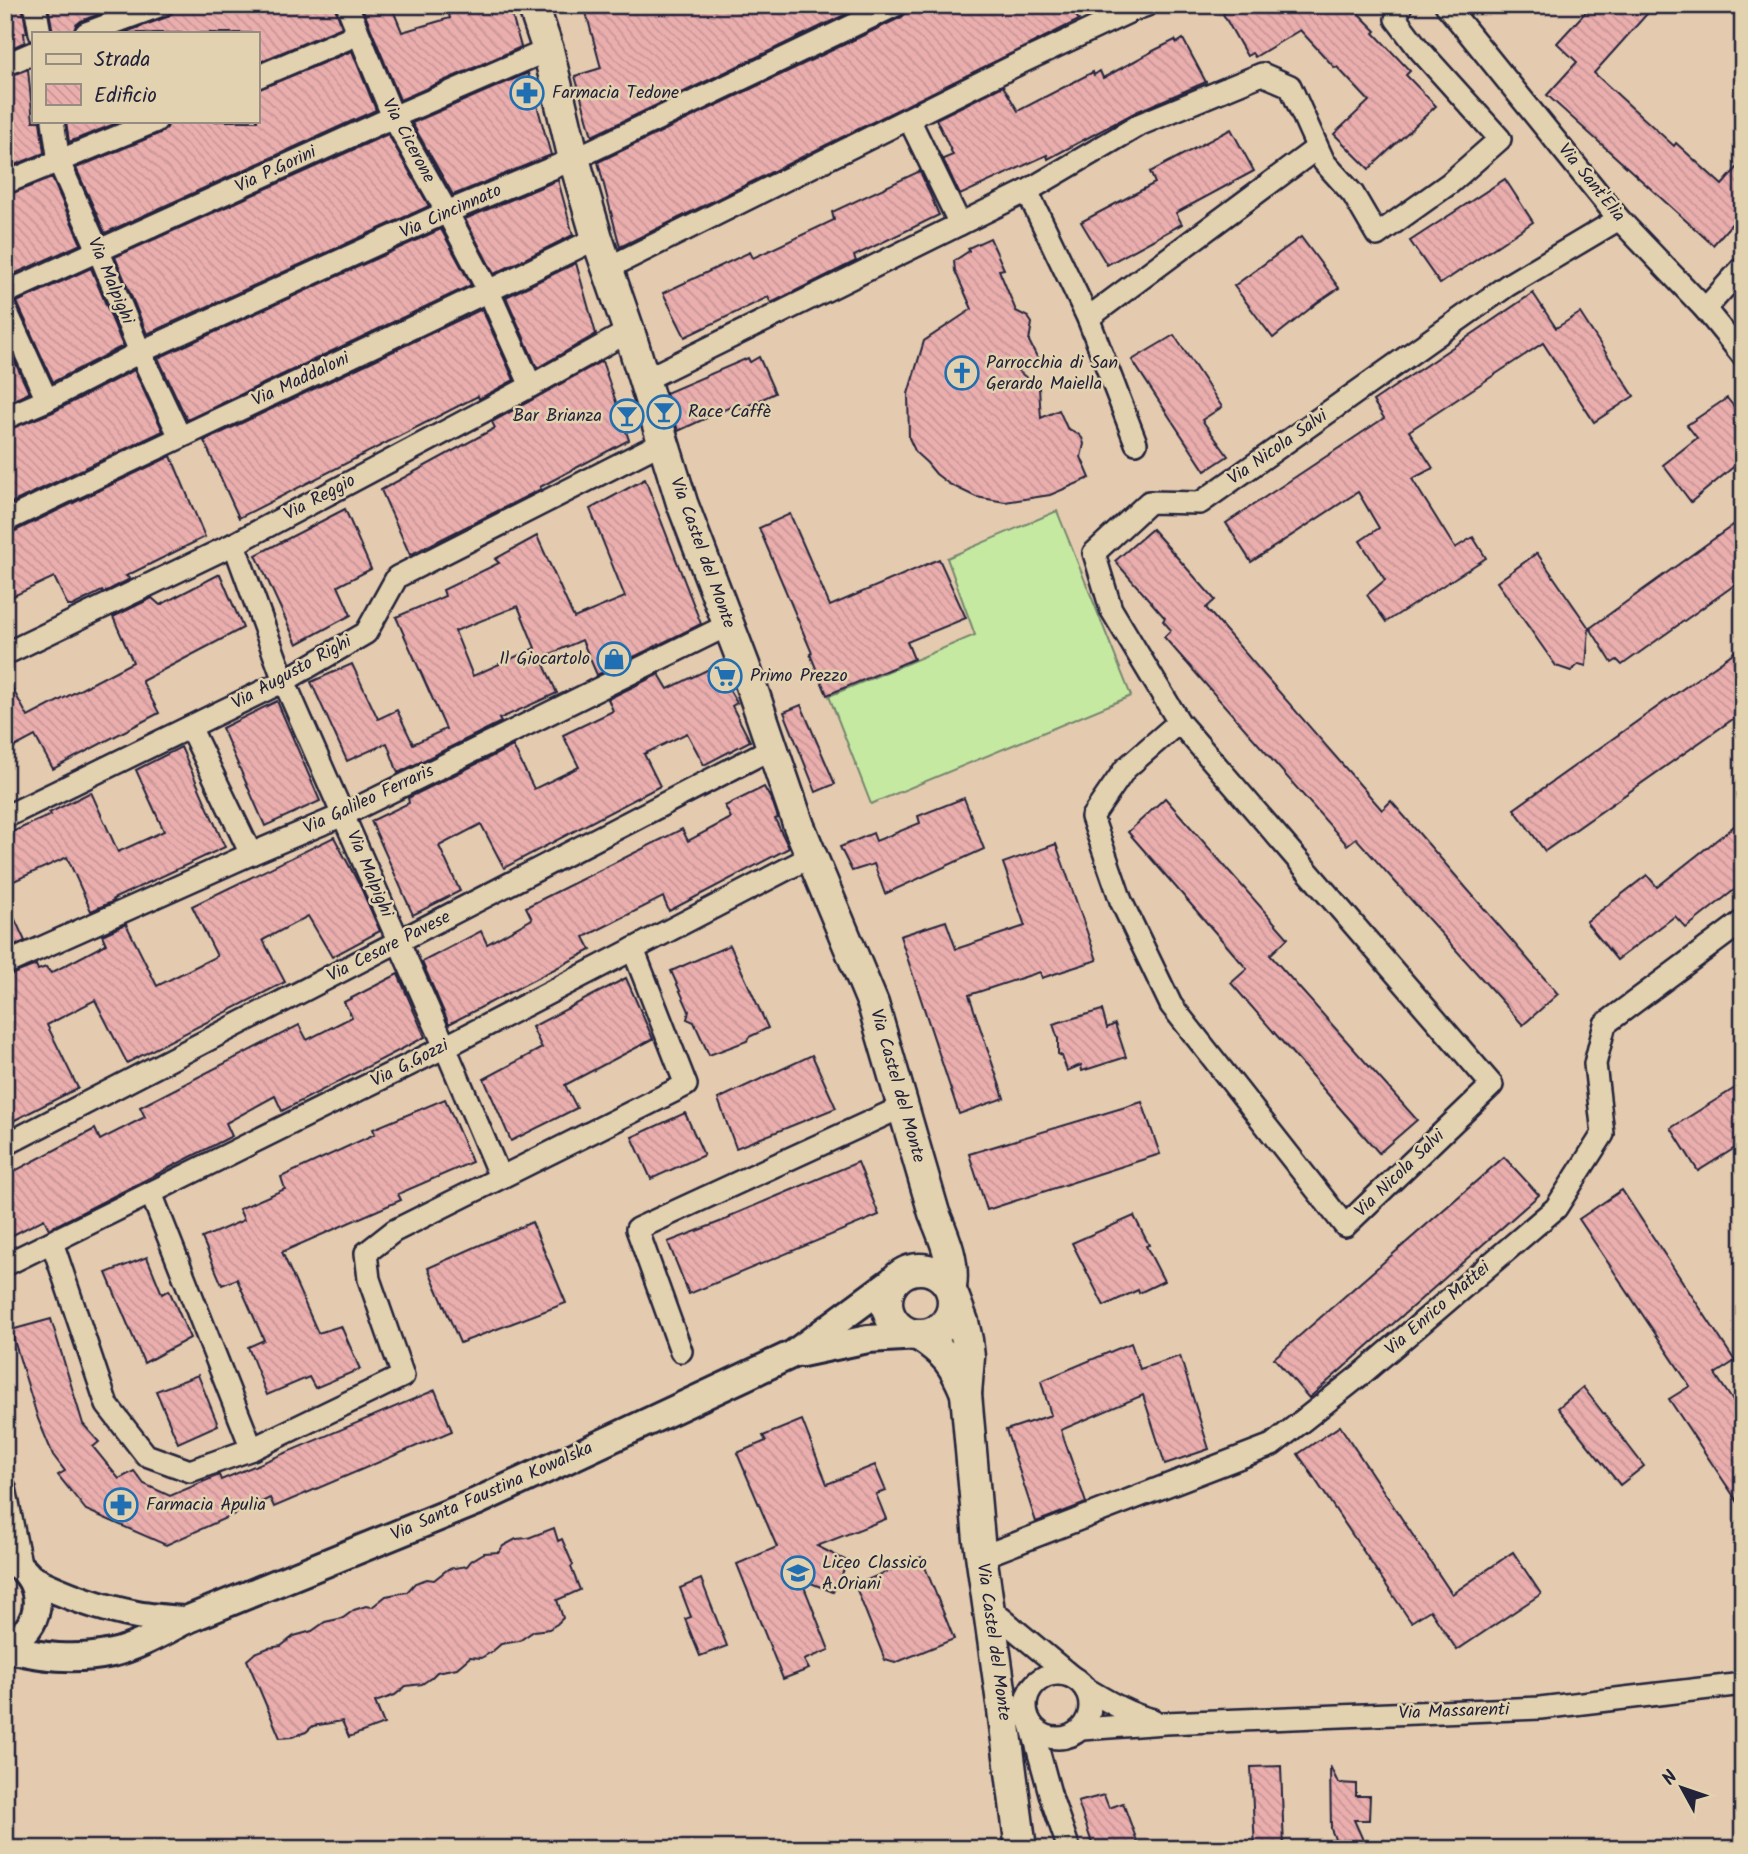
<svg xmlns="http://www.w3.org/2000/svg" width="1748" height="1854" font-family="Kalam,sans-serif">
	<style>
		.grass { fill: #c6e9a2; stroke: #74866e; stroke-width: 2 }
		.building { fill: url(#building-back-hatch); stroke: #22223b; stroke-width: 2; fill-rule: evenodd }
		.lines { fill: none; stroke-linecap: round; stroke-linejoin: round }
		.minor-casing { stroke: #22223b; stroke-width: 26 }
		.tertiary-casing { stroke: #22223b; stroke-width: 32 }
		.secondary-casing { stroke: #22223b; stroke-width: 35 }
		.minor { stroke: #e3d2af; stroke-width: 21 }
		.tertiary { stroke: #e3d2af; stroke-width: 26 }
		.secondary { stroke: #e3d2af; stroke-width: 30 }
		.labels { text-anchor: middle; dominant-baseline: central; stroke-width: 5; stroke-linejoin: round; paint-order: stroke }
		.poi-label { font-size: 18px; fill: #22223b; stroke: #e3d2af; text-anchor: start }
		.street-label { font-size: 18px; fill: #22223b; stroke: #e3d2af }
	</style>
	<defs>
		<pattern id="building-back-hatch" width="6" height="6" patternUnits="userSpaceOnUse" patternTransform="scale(1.75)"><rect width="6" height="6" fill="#eaaead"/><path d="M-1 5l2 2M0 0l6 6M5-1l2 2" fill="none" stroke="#c89596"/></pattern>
	</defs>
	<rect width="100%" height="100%" fill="#e4cbaf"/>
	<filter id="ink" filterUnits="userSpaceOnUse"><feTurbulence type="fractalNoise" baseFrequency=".0143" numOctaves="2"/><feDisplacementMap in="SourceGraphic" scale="14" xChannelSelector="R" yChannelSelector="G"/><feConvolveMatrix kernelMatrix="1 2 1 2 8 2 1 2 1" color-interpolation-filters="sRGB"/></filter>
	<g filter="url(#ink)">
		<!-- grass -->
		<path class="grass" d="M1057,511l74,185 -260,108 -42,-108 146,-61 -28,-77z"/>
		<!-- building -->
		<g class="building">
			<path d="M5,5h17l5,28h-3l1,9 -20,9z"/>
			<path d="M48,5h75l-42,16 -5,4 -3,8h-20z"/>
			<path d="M175,5h159l8,22 -85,36v-30h-134l44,-16 5,-4z"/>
			<path d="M361,5h30l11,27 48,-14 -4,-13h63l12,42 -121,53z"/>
			<path d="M584,5h281l-273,131 -17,-60 26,-8z"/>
			<path d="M909,5h159l11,15 -459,227 -22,-85 304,-145 5,-5z"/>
			<path d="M1237,5h113l26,26 -2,2 36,38 -4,4 30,31 -67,63 -35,-35 35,-33 -32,-34 -2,1 -35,-38 -45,27 -3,-4 -5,3 -24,-42z"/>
			<path d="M1592,5h63l-61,68 80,73 2,-3 46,42 21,-24v50l-30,34 -166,-150 30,-33 -20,-19z"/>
			<path d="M1183,39l23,43 -70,30 -88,47 -1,-4 -87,40 -17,-36 10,-4 -17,-36 67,-33 15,25 75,-39 1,3 6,-4 3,7 52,-28 20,-10 2,3z"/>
			<path d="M352,51l24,59 -271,123 -29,-65 85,-35 6,-5 2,-7h88v-31z"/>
			<path d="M28,69l5,52h7l4,32 -39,16v-91z"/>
			<path d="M528,73l23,82 -98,40 -41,-72z"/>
			<path d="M66,121h56l-53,21z"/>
			<path d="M1231,129l23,42 -78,42 6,11 -75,41 -26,-43 74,-39 -5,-11z"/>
			<path d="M388,134l41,72 -282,128 -32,-77z"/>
			<path d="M920,171l19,44 -85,41 2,5 -85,42 -3,-6 -83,40 -22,-44 87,-41 3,6 81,-38 -2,-8z"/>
			<path d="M52,178l29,66 -76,34v-82z"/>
			<path d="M1505,179l28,43 -93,62 -30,-43z"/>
			<path d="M558,180l15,55 -79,39 -29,-55z"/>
			<path d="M441,229l30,56 -284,135 -29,-62z"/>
			<path d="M1301,237l38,51 -22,15 -44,35 -39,-52z"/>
			<path d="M990,238l14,31 -5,1 17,41 12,6 4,6 -3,18 9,18 -21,11 22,18 2,30 18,-8 8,18 11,6 4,4 2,6 -3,13 9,21 -40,17 -45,7 -29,-5 -27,-13 -13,-10 -9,-11 -11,-10 -7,-15 -1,-44 16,-53 48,-32 -17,-38 -1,-10 15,-10 -1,-3z"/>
			<path d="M576,263l20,71 -59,34 -31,-71z"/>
			<path d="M91,268l32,78 -70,36 -36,-80z"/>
			<path d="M1533,293l23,35 24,-15 54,83 -40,26 -51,-79 -134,88 24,37 -21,11 43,69 18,-11 13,21 -100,64 -19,-27 18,-15 -25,-39 19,-13 -21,-36 -107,70 -25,-39 158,-105 -11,-17z"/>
			<path d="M482,309l32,71 -35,19 -1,-3 -239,122 -35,-77z"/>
			<path d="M1174,335l48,72 -20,13 26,36 -23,15 -73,-111z"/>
			<path d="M5,340l24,53 -24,11z"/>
			<path d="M759,357l16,36 -34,16 -2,-6 -61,28 -12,-38 82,-35 2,4z"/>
			<path d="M602,361l27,79 -89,47 1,2 -131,66 -29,-65 114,-62 -3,-6z"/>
			<path d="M134,370l29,61 -158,75v-75l48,-19z"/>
			<path d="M1727,398l16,20v41l-52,43 -28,-37 34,-27 -10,-13z"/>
			<path d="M171,456l34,81 -79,39 4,3 -27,14 -1,-2 -30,15h-4l-14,-29 -49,23v-66l6,-1z"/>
			<path d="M645,479l56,145 -104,51 -15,-35 -41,18 16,35 -58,26 2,3 -103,51 -11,-30 -40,18 -36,-79 41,-18 26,55 19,-9 16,34 33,-15 -50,-112 49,-21 -2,-6 56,-27 -4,-4 42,-23 37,82 51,-21 -35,-88zM518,606l17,42 -62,28 -18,-45z"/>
			<path d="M345,509l26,60 -33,17 13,29 -54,29 -41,-89z"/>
			<path d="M790,514l40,92 109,-47 27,59 -59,24 7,17 -87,36 -17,-41 2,-1 -53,-125z"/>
			<path d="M1743,518v61l-121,86 -5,-5 -5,3 -22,-35z"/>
			<path d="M1152,529l63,71 -9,8 176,202 9,-9 167,193 -35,31 -167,-187 -9,7 -183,-208 7,-7 -8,-9 2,-3 -50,-57z"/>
			<path d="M1537,553l52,75 -3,38 -7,-2 -8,7 -15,-5 -59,-84z"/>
			<path d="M220,574l23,54 -101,53 17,32 -106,56 -18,-33 -30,16v-77l23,42 105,-55 -20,-45 39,-19 8,7z"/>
			<path d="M1743,646v66l-198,139 -31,-42z"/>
			<path d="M715,666l22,37 -5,3 18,35 -46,24 -17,-32 -43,21 16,32 -156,82 -23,-44 -42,22 21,45 -47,24 -42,-94 38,-18 -1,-5 105,-52 21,43 45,-22 -16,-32 50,-24 -5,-12 51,-25 9,15z"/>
			<path d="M277,701l43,100 -55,25 -43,-98z"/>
			<path d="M801,705l34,79 -19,8 -32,-80z"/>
			<path d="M181,747l44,100 -112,52 1,2 -23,10 -24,-54 -62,28v-50l46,-20 -2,-2 42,-21 27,60 46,-21 -28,-61z"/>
			<path d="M764,787l9,16 5,15 -3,1 14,29 -120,63 -6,-14 -79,40 7,13 -142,74 -27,-62 59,-31 6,13 45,-25 -6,-12 156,-78 6,12 43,-23 -6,-12z"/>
			<path d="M964,798l20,51 -99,45 -11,-30 -22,7 -12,-24 33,-14 3,8 44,-18 -2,-7z"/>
			<path d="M1165,798l123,140 -18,17 147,165 -38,33 -148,-170 16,-14 -119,-137z"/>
			<path d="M1743,819v64l-57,45 -11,-12 -58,44 -31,-38 61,-47 10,12z"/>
			<path d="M334,837l27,51 19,43 -48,26 -24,-41 -45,24 22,42 -158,81 -32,-63 -48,25 31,63 -73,37v-148l31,-12 2,5 8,-3 5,6 55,-29 -4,-9 24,-11 31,62 60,-30 -25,-50z"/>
			<path d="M1056,844l41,116 -55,18 -2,-6 -71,23 35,103 -45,16 -59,-178 46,-15 10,28 69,-23 -22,-63z"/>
			<path d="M5,898l20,43 -20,9z"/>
			<path d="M730,945l38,83 -19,9 -2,4 -38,14 -15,-33 -7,-3 2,-8 -18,-40z"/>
			<path d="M398,974l27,63 -143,74 -7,-15 -49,27 6,13 -183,93 -5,-10 -39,20v-63l90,-47 5,11 45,-23 -5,-10 159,-82 8,15 45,-23 -8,-15z"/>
			<path d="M626,978l27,61 -88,46 12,23 -66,33 -27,-62 58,-31 -10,-21z"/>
			<path d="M1102,1010l5,18 8,-4 11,33 -44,14 -1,-6 -14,6 -5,-15 -4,-2v-15l-5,-15z"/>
			<path d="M812,1055l24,53 -100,40 -18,-49z"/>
			<path d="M1743,1083v60l-45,28 -27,-43z"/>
			<path d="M445,1099l27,63 -74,32 3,6 -119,52 36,81 23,-7 19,43 -45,19 -6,-11 -42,18 -19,-48 16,-7 -27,-61 -15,6 -20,-47 42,-18 -5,-11 46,-20 -4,-12 94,-43 -2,-5z"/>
			<path d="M1142,1102l18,52 -173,56 -18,-56z"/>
			<path d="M685,1113l19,42 -53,24 -19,-42z"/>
			<path d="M1504,1157l35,38 -230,203 -35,-40z"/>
			<path d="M858,1162l21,53 -190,79 -21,-52 62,-24v-2z"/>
			<path d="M1622,1190l113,171 -20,13 28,42v94l-74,-111 21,-13 -111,-167z"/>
			<path d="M1134,1216l15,29 -3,1 18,35 -25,12 -1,-3 -34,16 -32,-63z"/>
			<path d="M532,1222l34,81 -106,40 -32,-75z"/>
			<path d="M147,1257l15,37 7,-4 21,48 -46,25 -38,-90z"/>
			<path d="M51,1319l32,105 16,18 -6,5 26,32 15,-8 10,13 26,12 49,-21 2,5 214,-90 17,41 -178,76 -4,-9 -104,47 -80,-35 -28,-35 7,-4 -12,-16 -15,-36 -27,-89z"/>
			<path d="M1131,1343l9,26 40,-13 29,93 -44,15 -22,-69 -82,35 25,73 -50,19 -30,-92 45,-15 -10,-34z"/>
			<path d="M198,1375l20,50 -40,18 -22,-52z"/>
			<path d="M1583,1387l61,79 -24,19 -62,-77z"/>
			<path d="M802,1420l25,64 48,-19 11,26 -10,3 10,25 -69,27 30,15 -6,16 -8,15 -32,-13 28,71 -25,10 5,9 -26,10 -46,-115 40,-17 -40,-94 29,-12 -3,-5z"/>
			<path d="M1340,1426l112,168 61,-42 28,42 -84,56 -27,-40 -19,12 -113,-168z"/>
			<path d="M554,1528l4,13 4,-2 11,26 -2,2 9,23 -23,10 6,18 -6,6 -8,5 -15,2 -15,10 -18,3 -8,7 -12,7 -11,-1 -13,11 -20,4 -6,6 -9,6 -16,2 -11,9 -20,7 9,22 -35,13 -7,-16 -29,5 -7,6 -14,5 -12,1 -33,-78 8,-7 13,-5 13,-2 13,-10 18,-5 13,-9 18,-4 11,-8 12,-4 6,1 14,-11 21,-4 8,-9 12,-4 7,1 14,-11 19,-3 4,-5 13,-8 15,-1 4,-6 13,-7 12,-1z"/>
			<path d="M921,1557l33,82 -59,24 -10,-3 -30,-75z"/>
			<path d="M701,1579l26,67 -27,10 -15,-37 6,-2 -11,-29z"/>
			<path d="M1281,1766l3,83h-29l-4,-82z"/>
			<path d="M1330,1766l8,17 18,1v12h14l-1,24h-15l13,29h-28l-8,-20z"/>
			<path d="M1104,1795l5,13 14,-5 17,46h-46l-16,-47z"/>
		</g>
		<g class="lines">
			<defs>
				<g id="minor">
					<path d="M35,5l5,28"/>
					<path d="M347,5l46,112 54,95 42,80 42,94"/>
					<path d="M1446,5l173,214 86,90 38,47"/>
					<path d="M86,33l76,-28"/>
					<path d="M5,65l28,-12"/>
					<path d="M257,77l101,-43"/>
					<path d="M909,119l51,105"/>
					<path d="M53,121l6,41 40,90 41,100 40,85"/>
					<path d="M5,183l151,-62"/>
					<path d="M1027,191l61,127 229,-170"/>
					<path d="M608,268l412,-205 113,-53 14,-5"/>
					<path d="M5,293l388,-176 155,-67"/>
					<path d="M5,308l42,92"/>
					<path d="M1705,309l38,-42"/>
					<path d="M1088,318l48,125"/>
					<path d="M644,380l383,-189 114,-67 121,-50 28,12 34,76 29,32 24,41 73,-52 50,-44 -82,-91 -22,-29 5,-14"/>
					<path d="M5,418l42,-18 93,-48 307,-140 127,-53 322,-154"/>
					<path d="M5,521c197,-95 396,-186 592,-283"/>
					<path d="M234,544l50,137 161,366 55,130"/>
					<path d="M5,654l229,-110 297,-158 98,-55"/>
					<path d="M1179,722l-54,47 -33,48 29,84 50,104 174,221 147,-141 -313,-363 -68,-113 -17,-56 55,-51 51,1 308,-218 111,-66"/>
					<path d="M190,727l61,127"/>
					<path d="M5,817l279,-136 82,-48 31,-56 266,-135"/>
					<path d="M5,964l246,-110 92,-39 385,-190"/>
					<path d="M5,1145l767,-397"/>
					<path d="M151,1193l101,256"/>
					<path d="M52,1242l55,163 39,50 44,16 62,-22 151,-73 -34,-97 -3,-26 28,-22 292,-146 -53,-136"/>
					<path d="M5,1265l440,-218 367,-191"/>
					<path d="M681,1351l-44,-122 265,-122"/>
					<path d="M5,1488l16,80"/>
					<path d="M981,1557l291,-112 91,-72 193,-165 47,-74 -8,-70 10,-40 138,-103"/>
					<path d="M989,1608l83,69"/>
					<circle cx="1058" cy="1706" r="32"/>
					<path d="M1085,1688c22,13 43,26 68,32"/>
					<path d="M1031,1724l20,73 18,52"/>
					<path d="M1082,1729l83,-6 375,-15 203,-24"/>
				</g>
				<g id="tertiary">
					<path d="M802,1353l66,-14 52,-3"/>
					<path d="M5,1561c30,6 41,43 23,67 -6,8 -14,11 -23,15"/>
					<path d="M30,1578c34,17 70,30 107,37 16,3 33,4 49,5"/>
					<path d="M5,1648c36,9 70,13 107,5 26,-6 51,-21 74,-33l290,-118 317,-148 103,-76"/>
				</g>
				<g id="secondary">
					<path d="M533,5l15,45 26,109 23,79 32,93 53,172 62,162 55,161 74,178 61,209c10,24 21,48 17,74"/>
					<circle cx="920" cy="1302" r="33"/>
					<path d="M954,1298l9,24 4,18 2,17 -3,37 13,146 24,170 18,139"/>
					<path d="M920,1336c26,17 34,28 46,57"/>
				</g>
			</defs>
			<!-- minor casing -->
			<use href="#minor" class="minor-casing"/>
			<!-- tertiary casing -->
			<use href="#tertiary" class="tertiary-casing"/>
			<!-- secondary casing -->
			<use href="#secondary" class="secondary-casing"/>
			<!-- minor -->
			<use href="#minor" class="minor"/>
			<!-- tertiary -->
			<use href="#tertiary" class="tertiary"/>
			<!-- secondary -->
			<use href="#secondary" class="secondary"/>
		</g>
	</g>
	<!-- icons -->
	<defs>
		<symbol id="pharmacy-ring" viewBox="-11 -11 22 22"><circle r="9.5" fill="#e3d2af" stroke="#1f6fb2" stroke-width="1.5"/><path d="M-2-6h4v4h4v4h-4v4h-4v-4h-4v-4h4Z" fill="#1f6fb2"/></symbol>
		<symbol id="church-ring" viewBox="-11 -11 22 22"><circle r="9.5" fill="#e3d2af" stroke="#1f6fb2" stroke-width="1.5"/><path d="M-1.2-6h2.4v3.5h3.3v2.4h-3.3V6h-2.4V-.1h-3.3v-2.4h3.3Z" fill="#1f6fb2"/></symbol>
		<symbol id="bar-ring" viewBox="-11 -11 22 22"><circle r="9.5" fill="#e3d2af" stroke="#1f6fb2" stroke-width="1.5"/><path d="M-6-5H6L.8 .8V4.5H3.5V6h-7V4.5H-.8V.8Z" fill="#1f6fb2"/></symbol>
		<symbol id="shop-ring" viewBox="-11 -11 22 22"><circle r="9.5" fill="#e3d2af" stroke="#1f6fb2" stroke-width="1.5"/><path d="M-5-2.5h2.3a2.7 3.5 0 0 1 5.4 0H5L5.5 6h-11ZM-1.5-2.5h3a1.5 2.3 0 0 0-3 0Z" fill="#1f6fb2"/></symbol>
		<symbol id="supermarket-ring" viewBox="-11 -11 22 22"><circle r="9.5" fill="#e3d2af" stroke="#1f6fb2" stroke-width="1.5"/><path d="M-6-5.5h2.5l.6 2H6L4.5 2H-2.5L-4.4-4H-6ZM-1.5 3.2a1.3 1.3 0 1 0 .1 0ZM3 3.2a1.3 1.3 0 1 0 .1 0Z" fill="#1f6fb2"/></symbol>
		<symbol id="school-ring" viewBox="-11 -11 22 22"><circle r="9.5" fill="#e3d2af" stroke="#1f6fb2" stroke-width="1.5"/><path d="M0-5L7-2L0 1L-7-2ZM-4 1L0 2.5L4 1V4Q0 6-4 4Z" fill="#1f6fb2"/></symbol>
	</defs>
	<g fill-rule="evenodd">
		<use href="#pharmacy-ring" x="508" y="74" width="38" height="38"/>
		<use href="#church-ring" x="943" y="354" width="38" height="38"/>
		<use href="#bar-ring" x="645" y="393" width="38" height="38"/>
		<use href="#bar-ring" x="608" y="397" width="38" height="38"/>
		<use href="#shop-ring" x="595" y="640" width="38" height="38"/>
		<use href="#supermarket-ring" x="706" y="657" width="38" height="38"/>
		<use href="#pharmacy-ring" x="102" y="1486" width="38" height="38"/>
		<use href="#school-ring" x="779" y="1554" width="38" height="38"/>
	</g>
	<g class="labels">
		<!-- poi labels -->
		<g class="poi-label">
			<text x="552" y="93">Farmacia Tedone</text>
			<text x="986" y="363">Parrocchia di San<tspan x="986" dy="21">Gerardo Maiella</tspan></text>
			<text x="688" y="412">Race Caffè</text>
			<text x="602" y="416" text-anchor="end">Bar Brianza</text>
			<text x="590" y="659" text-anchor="end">Il Giocartolo</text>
			<text x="750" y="676">Primo Prezzo</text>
			<text x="146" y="1505">Farmacia Apulia</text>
			<text x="822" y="1563">Liceo Classico<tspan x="822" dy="21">A.Oriani</tspan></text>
		</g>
		<!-- street labels -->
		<g class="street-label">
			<text transform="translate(408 141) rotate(62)">Via Cicerone</text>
			<text transform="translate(276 170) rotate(-25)">Via P.Gorini</text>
			<text transform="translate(1591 183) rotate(51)">Via Sant'Elia</text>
			<text transform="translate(451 212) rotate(-24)">Via Cincinnato</text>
			<text transform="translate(110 281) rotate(67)">Via Malpighi</text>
			<text transform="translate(301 380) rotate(-25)">Via Maddaloni</text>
			<text transform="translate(1278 448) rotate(-35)">Via Nicola Salvi</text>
			<text transform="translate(320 498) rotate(-28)">Via Reggio</text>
			<text transform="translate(702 553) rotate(70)">Via Castel del Monte</text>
			<text transform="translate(292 673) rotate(-29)">Via Augusto Righi</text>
			<text transform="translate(369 800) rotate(-25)">Via Galileo Ferraris</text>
			<text transform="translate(369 874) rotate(67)">Via Malpighi</text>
			<text transform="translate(389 947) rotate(-27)">Via Cesare Pavese</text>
			<text transform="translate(410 1064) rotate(-27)">Via G.Gozzi</text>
			<text transform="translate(897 1086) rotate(74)">Via Castel del Monte</text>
			<text transform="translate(1400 1174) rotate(-44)">Via Nicola Salvi</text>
			<text transform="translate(1438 1309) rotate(-41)">Via Enrico Mattei</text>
			<text transform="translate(492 1492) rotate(-24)">Via Santa Faustina Kowalska</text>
			<text transform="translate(993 1642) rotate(82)">Via Castel del Monte</text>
			<text transform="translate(1454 1712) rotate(-2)">Via Massarenti</text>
		</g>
	</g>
	<!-- margin -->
	<rect width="1748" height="1854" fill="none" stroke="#e3d2af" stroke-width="28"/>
	<rect x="14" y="14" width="1720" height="1826" fill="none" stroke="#22223b" stroke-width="2.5" filter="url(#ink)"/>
	<!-- legend -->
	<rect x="32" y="32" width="228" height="91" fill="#e3d2af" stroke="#968c81" stroke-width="2"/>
	<rect x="46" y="54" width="35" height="10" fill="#e3d2af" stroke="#968c81" stroke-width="2"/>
	<text x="94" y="66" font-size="21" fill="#22223b">Strada</text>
	<rect x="46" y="84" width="35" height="21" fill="url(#building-back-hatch)" stroke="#968c81" stroke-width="2"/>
	<text x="94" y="102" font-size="21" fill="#22223b">Edificio</text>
	<!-- north arrow -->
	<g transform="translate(1682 1788) rotate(310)" stroke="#e3d2af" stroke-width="5" paint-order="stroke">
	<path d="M0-5L12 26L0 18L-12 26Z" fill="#22223b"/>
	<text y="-10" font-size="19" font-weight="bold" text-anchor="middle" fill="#22223b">N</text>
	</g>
</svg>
